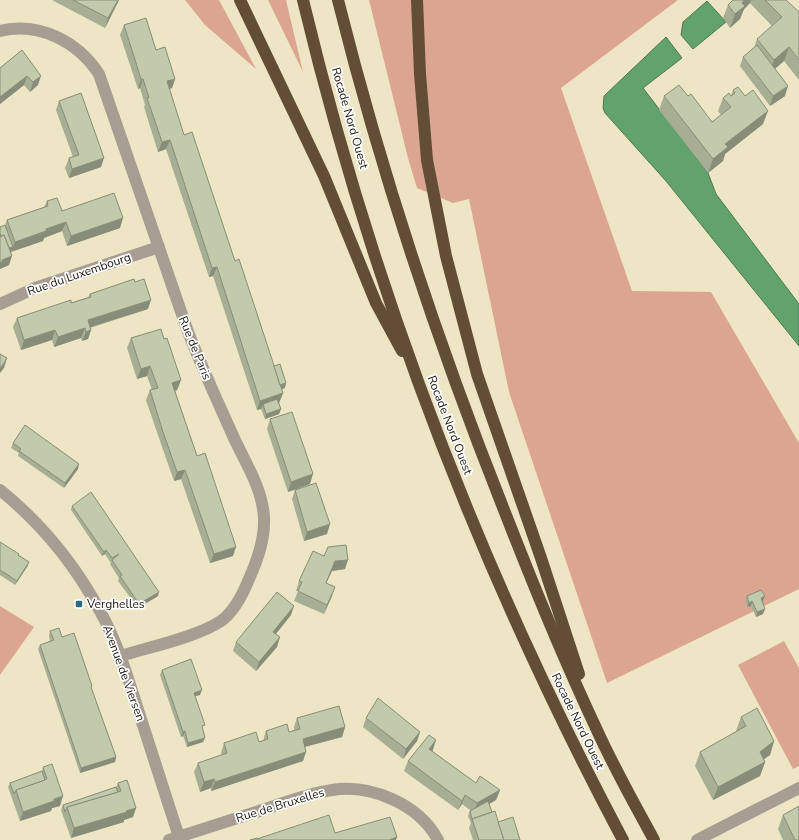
<svg xmlns="http://www.w3.org/2000/svg" width="799" height="840" font-family="'Nunito Sans',sans-serif">
	<style>
		.green { fill: #dca592 }
		.water { fill: #62a26c; stroke: #4d7950 }
		.lines { fill: none; stroke-linecap: round; stroke-linejoin: round }
		.street { stroke: #a89d93; stroke-width: 12 }
		.highway { stroke: #624d37; stroke-width: 12 }
		.wall { fill: #a6ae93 }
		.shaded-wall { fill: #878d78 }
		.building { fill: #c1caab; stroke: #878d78 }
		.poi-dot { fill: #2f6881; stroke: #fff; stroke-width: 1.5 }
		.labels { text-anchor: middle; dominant-baseline: central; stroke-width: 3.5; stroke-linejoin: round; paint-order: stroke }
		.street-label { font-size: 12px; fill: #1c190d; stroke: #fff }
		.poi-label { font-size: 12px; fill: #1c190d; stroke: #fff; text-anchor: start }
	</style>
	<rect width="100%" height="100%" fill="#eee5c4"/>
	<!-- green -->
	<g class="green">
		<path d="M185,0h34l37,69 -51,-44z"/>
		<path d="M268,0h18l17,72z"/>
		<path d="M369,0h309l-117,88 71,203 79,1 88,151v146l-192,94 -98,-291 -40,-193 -16,4 -36,-15 -9,-30z"/>
		<path d="M0,606l34,21 -34,48z"/>
		<path d="M784,641l15,27v98l-6,3 -55,-104z"/>
	</g>
	<!-- water -->
	<g class="water">
		<path d="M707,1l19,21 -33,27 -12,-14 2,-13z"/>
		<path d="M666,37l16,21 -39,30 65,85 8,21 83,110v42l-133,-165 -61,-68 -2,-5 1,-12z"/>
	</g>
	<g class="lines">
		<!-- street -->
		<g class="street">
			<path d="M0,31c39,-10 78,11 99,43l88,255c14,37 31,73 47,109 12,26 28,50 30,79 1,22 -6,42 -15,62 -6,15 -14,32 -28,42 -24,16 -72,26 -100,35"/>
			<path d="M0,304l35,-16 124,-41"/>
			<path d="M0,490c41,33 75,75 100,121 19,34 29,71 41,108 13,40 26,81 39,121"/>
			<path d="M169,840c28,-9 56,-18 84,-27 26,-8 52,-19 79,-23 39,-6 87,14 106,50"/>
			<path d="M697,840l102,-52"/>
		</g>
		<!-- highway -->
		<g class="highway">
			<path d="M240,0l84,176 52,127 26,48"/>
			<path d="M303,0c70,292 179,575 320,840"/>
			<path d="M338,0c44,176 101,347 168,515 28,72 57,143 90,213 17,38 38,75 58,112"/>
			<path d="M417,0l3,74 7,86 19,96 31,118 64,184 38,116"/>
		</g>
	</g>
	<!-- wall -->
	<g class="wall">
		<path d="M52,0h67l-14,28z"/>
		<path d="M733,0h53l13,12v68l-15,-19 -9,7 10,28 -15,10 -30,-40 3,-9 11,-9 3,-9 15,-13 -22,-23 -6,6 -4,10 -10,9 -7,-10 5,-13z"/>
		<path d="M124,25l32,25 19,29 -3,9 -3,1 15,46 51,126 39,105 11,22 -4,1 2,4 -4,10 2,6 -2,5 -14,5 -4,-10 -4,1 -44,-134 -4,1 -43,-128 -8,3 -14,-45 1,-2 -5,-17 -2,1 -18,-54z"/>
		<path d="M22,50l16,35 -8,7 -6,-7 -24,19v-36z"/>
		<path d="M733,90l30,34 -38,30 -2,7 -15,12 -49,-63 5,-14h24l24,26 9,-7 -3,-4 5,-13 8,-2z"/>
		<path d="M59,101l42,66 -32,11 -4,-10 4,-10 4,-1 -17,-47z"/>
		<path d="M47,201l15,10 58,17 -53,18 -5,-15 -18,7 -1,3 -32,11 -2,13 -9,4v-42l5,-2 2,-5 37,-13z"/>
		<path d="M135,282l13,27 -58,19 1,2 -3,9 -6,2 -1,-3 -27,9 -2,-7 -31,10 -8,-23 4,-9 54,-15 17,-6 2,-3z"/>
		<path d="M131,338l33,1 17,41 -4,10 -2,1 22,65 36,100 -23,7 -29,-84 -7,2 -14,-40 -14,-41 4,-10h2l-5,-14 -10,3 -10,-31z"/>
		<path d="M270,419l40,65 -22,8 -21,-63z"/>
		<path d="M13,443l65,26 -14,19 -46,-32 1,-3 -8,-5z"/>
		<path d="M295,490l32,44 -23,7 -12,-42z"/>
		<path d="M72,506l86,90 -20,12 -20,-27 1,-3 -9,-14 1,-1 -6,-9 -3,2 -31,-46z"/>
		<path d="M0,542l29,20 -2,5 -12,18 -15,-10z"/>
		<path d="M313,551l32,18 -13,2 -6,12 6,13 -8,18 -30,-13 4,-10h-2l3,-10z"/>
		<path d="M747,596h18l-2,5 -1,1 1,12 -7,3 -5,-11 -4,1 -2,-6z"/>
		<path d="M291,615l-15,19 1,13 -21,24 -23,-20 3,-9z"/>
		<path d="M50,631l12,6 29,52 25,68 -1,5 -35,11 -42,-124 2,-4 10,-4 -1,-5z"/>
		<path d="M162,670l38,25 -5,1 8,34v12l-16,5 -4,-11 -2,1 -21,-62z"/>
		<path d="M741,717l33,24 -4,14 -7,4 2,3 -5,14 -47,24 -18,-34 5,-14 36,-20v-1z"/>
		<path d="M297,718l48,9 -3,10 -37,10 -2,14 -92,30v-3l-11,4 -6,-20 4,-9 24,-8 -1,-2 3,-10 35,-1 4,-1 3,-10 23,1 5,-2v-3z"/>
		<path d="M366,718l54,14 -3,9 -14,18 -40,-32z"/>
		<path d="M433,750l-1,1 44,32 24,7 -4,10 -7,4 3,8 6,10 22,18h-47l-4,-12 2,-5 -3,-7 2,-6 -8,-6 -4,6 -54,-39 4,-10z"/>
		<path d="M43,767l17,39 -8,2 -1,3 -31,10 -12,-34 2,-4 32,-12z"/>
		<path d="M118,783l18,25 -3,9 -9,3v2l-53,16 -10,-28 2,-5 53,-18z"/>
		<path d="M783,815l16,25h-16l-5,-11z"/>
	</g>
	<!-- shaded-wall -->
	<g class="shaded-wall">
		<path d="M118,0h1l-14,28 3,-10z"/>
		<path d="M744,0h7l-1,3 -6,6 -4,10 -10,9 5,-14 7,-11z"/>
		<path d="M789,47l-5,14 -15,13 5,-14z"/>
		<path d="M27,76l-3,9 -24,19v-7z"/>
		<path d="M41,76l-3,9 -8,7 3,-10z"/>
		<path d="M141,79h2l-3,9 -2,1z"/>
		<path d="M175,79l-3,9 -8,3 3,-10z"/>
		<path d="M788,86l-3,10 -15,10 3,-10z"/>
		<path d="M768,111l-5,13 -38,30 -2,7 -15,12 5,-14 12,-15z"/>
		<path d="M170,140l-4,9 -8,3 4,-10z"/>
		<path d="M104,158l-3,9 -32,11 3,-9z"/>
		<path d="M123,218l-3,10 -53,18 4,-10z"/>
		<path d="M66,222l-4,9 -18,7 -1,3 -39,13 2,-5 7,-2 2,-5 31,-13z"/>
		<path d="M12,256l-3,9 -9,4v-6l2,-3z"/>
		<path d="M217,267l-4,9 -4,1 3,-9z"/>
		<path d="M151,300l-3,9 -64,20 4,-9z"/>
		<path d="M85,328l-4,10 -27,9 4,-10z"/>
		<path d="M55,330l-3,10 -31,10 3,-10z"/>
		<path d="M91,330l-3,9 -6,2 4,-9z"/>
		<path d="M7,358l-3,10 -4,5v-4z"/>
		<path d="M150,366l-3,10 -10,3 4,-10z"/>
		<path d="M181,380l-4,10 -8,3 3,-10z"/>
		<path d="M286,383l-1,5 -10,3 2,-5z"/>
		<path d="M283,393l-4,10 -15,5 -1,-4 -2,5 -4,1 3,-9z"/>
		<path d="M281,409l-2,5 -14,5 1,-5z"/>
		<path d="M79,464l-1,5 -14,19 1,-5z"/>
		<path d="M185,470l-4,9 -7,2 3,-9z"/>
		<path d="M313,474l-3,10 -22,8 3,-10z"/>
		<path d="M330,524l-3,10 -23,7 3,-9z"/>
		<path d="M236,547l-3,9 -23,7 4,-9z"/>
		<path d="M106,550l-1,4 -3,2 2,-4z"/>
		<path d="M348,560l-3,9 -13,2 -10,21 4,-9 9,-22z"/>
		<path d="M29,562l-2,5 -12,18 2,-4z"/>
		<path d="M335,587l-3,9 -8,18 3,-9z"/>
		<path d="M159,592l-1,4 -20,12 1,-4z"/>
		<path d="M765,596l-2,5 -4,2 2,-5z"/>
		<path d="M752,601l-1,5 -4,1 2,-4z"/>
		<path d="M294,606l-3,9 -21,26 3,-9z"/>
		<path d="M765,609l-2,5 -7,3 1,-5z"/>
		<path d="M280,637l-3,10 -21,24 3,-9z"/>
		<path d="M202,690l-2,5 -8,2 2,-4z"/>
		<path d="M345,727l-3,10 -42,11 3,-9z"/>
		<path d="M185,731l-2,5 -2,1 2,-5z"/>
		<path d="M420,732l-3,9 -14,18 3,-10z"/>
		<path d="M205,738l-2,4 -16,5 1,-4z"/>
		<path d="M436,740l-3,10 -7,9 3,-10z"/>
		<path d="M774,741l-4,14 -15,11 5,-14z"/>
		<path d="M306,752l-3,9 -92,30 4,-9z"/>
		<path d="M116,757l-1,5 -35,11 1,-5z"/>
		<path d="M765,762l-5,14 -47,24 5,-13z"/>
		<path d="M214,779l-3,9 -11,4 4,-10z"/>
		<path d="M500,790l-4,10 -22,13 3,-10z"/>
		<path d="M465,795l-3,9 -4,6 4,-9z"/>
		<path d="M63,796l-3,10 -8,2 -1,3 -31,10 3,-9z"/>
		<path d="M136,808l-3,9 -9,3v2l-53,16 3,-10z"/>
		<path d="M397,837l-1,3h-7z"/>
	</g>
	<!-- building -->
	<g class="building">
		<path d="M73,0h45l-10,18z"/>
		<path d="M733,0h11l-2,3 3,3 -10,8 -7,-9z"/>
		<path d="M765,0h21l13,12v48l-10,-13 -15,13 -17,-21 25,-22z"/>
		<path d="M146,18l10,32 9,-3 10,32 -8,2 17,54 8,-3 43,129 4,-2 44,134 -23,8 -43,-134 -5,1 -42,-128 -8,2 -15,-44h2l-6,-19h-2l-17,-54z"/>
		<path d="M757,45l31,41 -15,10 -30,-39z"/>
		<path d="M22,50l19,26 -8,6 -6,-6 -27,21v-29z"/>
		<path d="M679,85l9,11 3,-2 21,28 19,-15 -8,-9 6,-5 2,3 4,-3 -2,-3 5,-3 7,9 8,-6 15,21 -43,33 3,3 -15,12 -49,-63z"/>
		<path d="M81,93l23,65 -32,11 -3,-11 10,-3 -20,-54z"/>
		<path d="M114,193l9,25 -52,18 -5,-14 -20,7v2l-31,11 -8,-22 41,-14 -1,-5 10,-3 5,13z"/>
		<path d="M5,225l8,22 -4,1 -5,-13 -3,1 -1,-3v-6z"/>
		<path d="M4,235l8,21 -10,4v2l-2,1v-26z"/>
		<path d="M134,279l1,3 9,-3 7,21 -63,20 3,10 -5,2 -1,-4 -27,9 -3,-7 -31,10 -7,-22 54,-18v3l20,-6 -1,-3z"/>
		<path d="M161,329l3,10 3,-1 14,42 -9,3 25,73 8,-3 31,94 -22,7 -29,-84 -8,2 -14,-40 -13,-42 8,-2 -8,-22 -9,3 -10,-31z"/>
		<path d="M0,354l7,4 -7,11z"/>
		<path d="M280,364l6,19 -6,2 -6,-19z"/>
		<path d="M277,399l4,10 -15,5 -3,-10z"/>
		<path d="M292,412l21,62 -22,8 -21,-63z"/>
		<path d="M25,425l54,39 -14,19 -46,-32 2,-2 -8,-6z"/>
		<path d="M316,483l14,41 -23,8 -12,-42z"/>
		<path d="M91,492l68,100 -20,12 -19,-28 2,-1 -10,-15 7,-6 -7,4 -6,-8 -2,2 -32,-46z"/>
		<path d="M0,542l19,12 -1,1 11,7 -12,19 -17,-11z"/>
		<path d="M346,545l2,15 -13,1 -9,22 9,4 -8,18 -29,-14 4,-9 -3,-1 14,-30 11,5 4,-9z"/>
		<path d="M761,590l4,6 -4,2 4,11 -8,3 -5,-11 -3,2 -2,-7z"/>
		<path d="M277,592l17,14 -21,26 7,5 -21,25 -23,-20z"/>
		<path d="M59,628l3,9 12,-4 18,53 -1,1 25,70 -35,11 -41,-123 14,-5 -4,-9z"/>
		<path d="M191,659l11,31 -8,3 11,32 -3,1 3,12 -17,5 -3,-12 -2,1 -21,-62z"/>
		<path d="M378,698l42,34 -14,17 -40,-31z"/>
		<path d="M339,706l6,21 -42,12 3,13 -91,30 -1,-3 -10,3 -6,-19 29,-10 -3,-10 32,-11 3,10 9,-3 -2,-8 21,-7 2,8 11,-3 -3,-11z"/>
		<path d="M757,708l17,33 -14,11 5,10 -47,25 -18,-35 46,-26 -5,-9z"/>
		<path d="M429,735l7,5 -7,9 47,34 4,-7 20,14 -23,13 -12,-8 -3,6 -54,-40z"/>
		<path d="M52,764l11,32 -9,3v2l-31,11 -7,-22 31,-11 -4,-12z"/>
		<path d="M42,771l3,9 -29,10 -2,4 -4,-11z"/>
		<path d="M127,780l9,28 -10,3 1,1 -53,16 -7,-21 54,-16 -3,-8z"/>
		<path d="M116,787l2,5 -51,15 -2,5 -2,-7z"/>
		<path d="M488,801l4,11 -20,7 -2,-8z"/>
		<path d="M799,806v34h-4l-12,-25z"/>
		<path d="M495,811l9,29h-25l-7,-21z"/>
		<path d="M329,815l6,18 55,-16 7,20 -8,3h-139l7,-2v1z"/>
		<path d="M513,817l7,23h-16l-6,-18z"/>
	</g>
	<!-- markers -->
	<rect class="poi-dot" x="75" y="600" width="8" height="8" rx="2"/>
	<g class="labels">
		<!-- street labels -->
		<g class="street-label">
			<text transform="translate(350 118) rotate(74)">Rocade Nord Ouest</text>
			<text transform="translate(79 274) rotate(-19)">Rue du Luxembourg</text>
			<text transform="translate(195 348) rotate(68)">Rue de Paris</text>
			<text transform="translate(450 425) rotate(69)">Rocade Nord Ouest</text>
			<text transform="translate(124 673) rotate(70)">Avenue de Viersen</text>
			<text transform="translate(578 721) rotate(64)">Rocade Nord Ouest</text>
			<text transform="translate(280 805) rotate(-17)">Rue de Bruxelles</text>
		</g>
		<!-- poi labels -->
		<g class="poi-label">
			<text x="87" y="604">Verghelles</text>
		</g>
	</g>
</svg>
